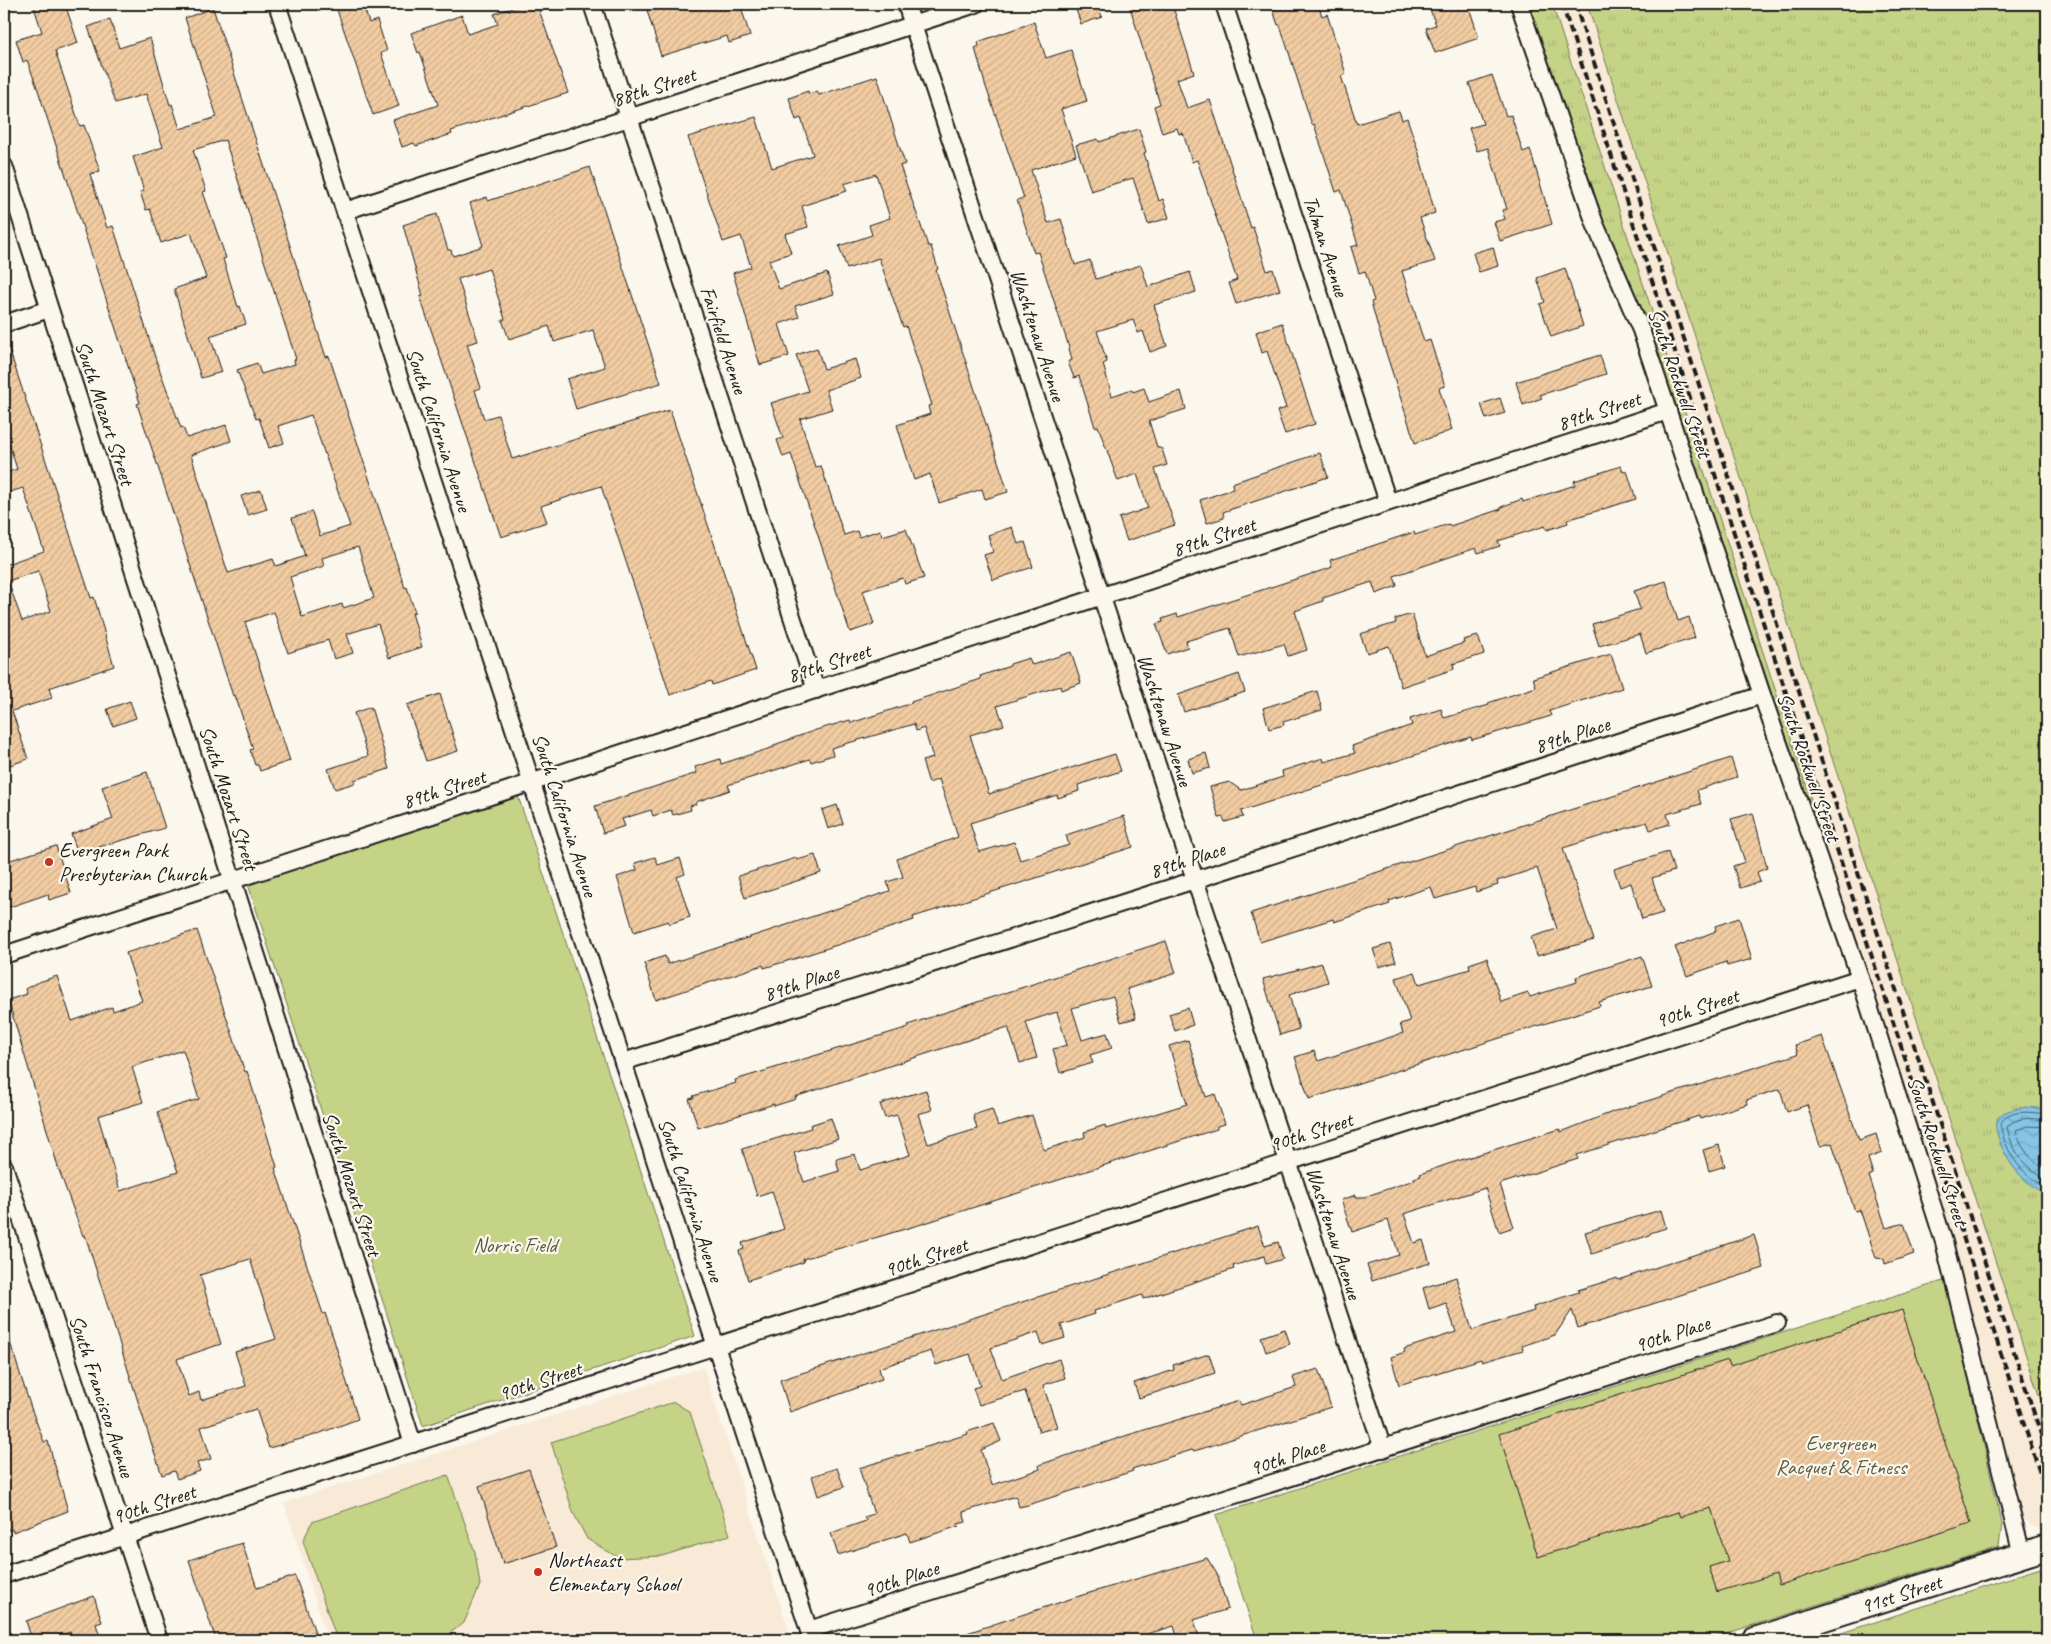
<svg xmlns="http://www.w3.org/2000/svg" width="2051" height="1644" font-family="Caveat,sans-serif">
	<style>
		.built { fill: #f8ead6 }
		.grass { fill: url(#grass-tufts); stroke: #707852 }
		.green { fill: #c5d387; stroke: #707852 }
		.water { fill: url(#water-waves); stroke: #5b8195 }
		.lines { fill: none; stroke-linecap: round; stroke-linejoin: round }
		.shore { stroke: #465f6d; stroke-width: 1 }
		.building { fill: url(#building-hatch); stroke: #1c1c1c; fill-rule: evenodd }
		.street-casing { stroke: #1c1c1c; stroke-width: 20 }
		.secondary-casing { stroke: #1c1c1c; stroke-width: 28 }
		.street { stroke: #fbf7ec; stroke-width: 16 }
		.secondary { stroke: #fbf7ec; stroke-width: 24 }
		.rail { stroke: #1c1c1c; stroke-width: 4; stroke-dasharray: 8 4; stroke-linecap: butt }
		.poi-dot { fill: #c8321e; stroke: #fbf7ec; stroke-width: 2 }
		.labels { text-anchor: middle; dominant-baseline: central; stroke-width: 4.5; stroke-linejoin: round; paint-order: stroke }
		.street-label { font-size: 21px; fill: #1c1c1c; stroke: #fbf7ec }
		.poi-label { font-size: 21px; fill: #1c1c1c; stroke: #fbf7ec; text-anchor: start }
		.park-label { font-size: 21px; fill: #575c41; stroke: #fbf7ec }
	</style>
	<defs>
		<pattern id="grass-tufts" width="24" height="20" patternUnits="userSpaceOnUse" patternTransform="scale(1.25)"><rect width="24" height="20" fill="#c5d387"/><path d="M3 7l-1-3M5 7V3M7 7l1-3M15 17l-1-3M17 17v-4M19 17l1-3" fill="none" stroke="#a9b574"/></pattern>
		<pattern id="water-waves" width="16" height="10" patternUnits="userSpaceOnUse" patternTransform="scale(1.25)"><rect width="16" height="10" fill="#85c4e6"/><path d="M0 5q4-4 8 0t8 0" fill="none" stroke="#72a8c5"/></pattern>
		<pattern id="building-hatch" width="6" height="6" patternUnits="userSpaceOnUse" patternTransform="scale(1.25)"><rect width="6" height="6" fill="#f2cca2"/><path d="M-1 1l2-2M0 6l6-6M5 7l2-2" fill="none" stroke="#cfaf8b"/></pattern>
	</defs>
	<rect width="100%" height="100%" fill="#fbf7ec"/>
	<filter id="ink" filterUnits="userSpaceOnUse"><feTurbulence type="fractalNoise" baseFrequency=".02" numOctaves="2"/><feDisplacementMap in="SourceGraphic" scale="10" xChannelSelector="R" yChannelSelector="G"/><feConvolveMatrix kernelMatrix="1 2 1 2 8 2 1 2 1" color-interpolation-filters="sRGB"/></filter>
	<g filter="url(#ink)">
		<!-- built -->
		<g class="built">
			<path d="M1552,4h35l460,1416v111l-16,-5 -9,-11 -63,-252 -50,-161 -96,-283 4,-1z"/>
			<path d="M703,1367l89,273h-464l-44,-137z"/>
		</g>
		<!-- grass -->
		<g class="grass">
			<path d="M1529,4h23l265,814 -4,1 -37,-106 -122,-367 -54,-133z"/>
			<path d="M1587,4h460v1416z"/>
		</g>
		<!-- green -->
		<g class="green">
			<path d="M518,796l177,540 -272,90 -175,-542z"/>
			<path d="M1946,1280l56,244 -3,23 -293,93h-449l-41,-125z"/>
			<path d="M674,1402l16,10 40,123 -68,21 -43,2 -32,-19 -14,-27 -22,-70z"/>
			<path d="M448,1475l27,77 5,33 -16,38 -24,17h-103l-34,-99 9,-19z"/>
			<path d="M2040,1568l7,23v49h-227z"/>
		</g>
		<!-- water -->
		<path class="water" d="M2026,1107l21,2v84c-25,-8 -44,-36 -50,-60 -1,-5 -3,-10 1,-15 5,-8 19,-9 28,-11z"/>
		<g class="lines">
			<!-- shore -->
			<g class="shore">
				<path d="M2047,1114c-13,-1 -34,-6 -45,7 -3,3 -1,7 0,11 6,24 22,45 45,55"/>
				<path d="M2047,1120c-13,-1 -30,-5 -40,7 6,28 18,37 40,54"/>
				<path d="M2047,1127l-20,-1 -11,4c4,19 16,30 31,41"/>
			</g>
		</g>
		<!-- building -->
		<g class="building">
			<path d="M33,4h32l13,39 -23,8 25,75 4,-1 16,46 -10,3 17,54 6,-2 43,134 25,68 2,-1 4,11 39,-13 5,16 -40,14 37,118 45,-14 3,7 29,-10 -13,-38 20,-6 8,24 30,-10 -39,-111 -33,11 6,17 -15,5 -10,-30 -3,1 -19,-49 20,-7 4,11 34,-10 -1,-4 2,-1 -71,-219 -32,10 13,41 -3,1 23,66 -3,1 15,48 2,-1 6,18 -36,12 12,36 -21,6 -27,-89 32,-11 -15,-45 -30,10 -11,-34 -4,1 -6,-18 4,-1 -11,-34 30,-10 -17,-53 -31,9 -27,-76 22,-8 9,29 31,-10 20,67 2,-1 8,25 37,-12 -32,-99 28,-10 113,349 3,-1 76,232 2,-1 8,25 -3,1 10,34 -33,11 -11,-34 -31,10 6,19 -19,6 -6,-19 -40,13 -14,-41 -29,10 45,139 -30,10 -2,-6h-3l-5,-15 3,-1 -18,-54 -2,1 -68,-208 -28,-84 3,-1 -102,-313 -11,-30 -4,2 -7,-22 26,-8zM358,547l16,51 -31,10 -1,-4 -40,13 -12,-40 34,-11 -2,-8z"/>
			<path d="M335,4h28l6,19 8,-3 10,31 -6,2 18,53 -26,9z"/>
			<path d="M524,4h13l31,89 -117,38 1,3 -36,12 -2,-3 -12,4 -9,-27 45,-15 -18,-53 -2,1 -7,-20 51,-18 6,19 30,-10 -4,-10z"/>
			<path d="M645,4h95l10,32 -21,7 -2,-7 -66,20z"/>
			<path d="M1074,4h24l4,13 -21,7z"/>
			<path d="M1129,4h43l22,69 -17,6 10,29 23,-8 41,128 2,-1 14,44 6,-2 7,21 -44,14 -7,-21 8,-3 -40,-120 -5,2 -9,-29 -4,1 -2,-6 -15,5 -8,-27 6,-2z"/>
			<path d="M1290,4h28l4,12 5,-2 19,60 -5,2 16,48 42,-13 3,9 5,-2 11,32 17,63 -15,5 15,43 -33,10 22,71 6,-2 15,46 -6,2 13,42 -16,6 -21,7 -36,-112 -8,-29 3,-1 -9,-30 -6,2 -8,-26 7,-2 -17,-55 -5,2 -22,-68 -2,1 -32,-100h-2l-5,-15z"/>
			<path d="M1428,4h40l11,34 -44,15 -9,-25 10,-3z"/>
			<path d="M1034,22l12,36 25,-8 16,51 -26,8 15,46 -45,15 17,53 13,-4 14,46 15,-5 6,19 45,-14 7,22 42,-15 6,20 -42,13 13,41 -17,6 -7,-21 -5,2 -5,-13 -36,11 10,31 -4,2 9,32 20,-7 1,3 11,-4 5,14 32,-11 5,18 -37,12 8,26 5,2 5,16 -12,4 20,56 -48,16 -8,-23 29,-10 -11,-34 -19,7 -20,-55 -3,1 -16,-51 -5,2 -6,-16 4,-2 -4,-16 -30,-92 -4,1 -14,-44 -3,-9 7,-2 -39,-114 -10,-36 4,-2 -1,-4z"/>
			<path d="M1492,75l14,41 5,-1 12,37 7,-3 22,75 -52,17 -6,-19 11,-3 -3,-9 5,-1 -19,-61 -11,3 -8,-23 14,-4 -14,-41z"/>
			<path d="M877,76l28,88 -5,2 28,80h3l7,23 -2,1 72,222 -23,7 -3,-10 -43,14 -9,-29 -16,6 -17,-55 33,-11 -2,-8 4,-1 -26,-79 -3,1 -24,-69 -32,11 -8,-23 33,-11 -3,-10 21,-7 -14,-44 -32,10 3,7 -45,15 6,21 -23,7 6,19 -22,7 10,29 48,-16 7,21 -39,12 4,11 -20,7 10,32 -29,9 -27,-92 18,-6 -10,-31 -18,6 -35,-105 68,-20 16,51 41,-13 -12,-37 -5,2 -7,-22 19,-7 1,3 8,-3 2,4z"/>
			<path d="M1139,129l7,23 -2,1 15,48 4,-2 6,19 -21,6 -15,-46 -42,13 -15,-46 22,-6 1,3z"/>
			<path d="M590,167l71,216 -85,26 -9,-30 38,-12 -12,-37 -39,12 -5,-16 -40,13 -7,-19 3,-1 -16,-50 -31,10 20,62 -11,3 14,44 -6,2 9,29 14,-4 14,44 158,-49 86,260 -44,15 -1,-4 -41,14 -69,-209 -60,20 6,16 -46,15 -81,-240 3,-1 -20,-71 34,-11 11,36h3l2,6 30,-10 -13,-43 17,-6 1,4z"/>
			<path d="M1493,247l5,19 -19,6 -6,-19z"/>
			<path d="M1565,268l18,58 -32,11 -11,-33 5,-2 -8,-24z"/>
			<path d="M1282,323l33,101 -30,10 -8,-23 9,-3 -19,-57 -5,2 -6,-21z"/>
			<path d="M4,343h3l84,255 3,-1 20,69 -65,22 3,10 -40,13 16,48 -24,8v-202l40,-14 -21,-63 -16,5 -3,-9v-10l13,-5 -13,-41zM38,571l13,40 -29,10 -14,-40z"/>
			<path d="M817,348l7,21 31,-10 6,19 -35,12 6,19 -32,10 15,48 6,-1 23,69 13,-4 2,6 21,-7 2,6 24,-7 18,49 -19,6 -2,-6 -40,13 11,33 -24,8 -59,-178 -8,3 -6,-17 6,-2 -12,-35 37,-12 -12,-36z"/>
			<path d="M1600,355l6,19 -66,21 2,3 -19,7 -7,-23z"/>
			<path d="M1500,398l5,15 -19,6 -5,-15z"/>
			<path d="M1320,453l8,24 -105,35 1,6 -17,5 -7,-23 33,-11 -1,-6z"/>
			<path d="M1621,466l2,6 4,-1 9,28 -69,21 1,3 -21,7 -2,-4 -47,15 2,5 -22,7 -2,-5 -82,28 3,10 -21,8 -4,-12 -49,16v3l-28,10 12,39 -19,6 -4,-12 -45,13 -9,-29 -44,13 2,6 -21,7 -11,-30 7,-2 -1,-3 15,-5 1,3 152,-49 2,-1 -2,-7 84,-28 1,3 34,-11 1,2 51,-17v-2l21,-8 1,3 52,-17 -1,-4z"/>
			<path d="M261,490l6,19 -19,6 -7,-19z"/>
			<path d="M1012,527l6,17 7,-2 8,25 -40,13 -9,-25 9,-3 -5,-17z"/>
			<path d="M1666,581l12,40 11,-4 6,21 -49,15 -6,-19 -41,12 -7,-22 48,-15 -6,-18z"/>
			<path d="M1412,614l13,42 39,-13 -1,-3 15,-4 6,18 -31,10 1,5 -53,18 -12,-41 -22,7 -7,-19 36,-11 -1,-4z"/>
			<path d="M1071,652l10,31 -20,7 -1,-4 -63,20 7,19 -34,10 19,59 126,-40 6,17 -43,14 1,6 -21,7 -1,-3 -87,28 9,29 35,-10 6,18 49,-15 -3,-10 58,-19 9,31 -175,56 -45,14 1,3 -117,38 -33,10 -1,-3 -107,35 -12,-37 21,-7 3,8 222,-73 -3,-9 16,-5 -6,-18 61,-22 -19,-58 -10,4 -7,-22 11,-3 -9,-30 -8,3 -2,-7 -83,24 2,7 -22,7 -1,-3 -82,26 2,5 -34,12v2l-6,2 1,4 -18,5 -2,-5 -18,6 -2,-6 -29,9 3,7 -22,7 -8,-27 102,-33 -2,-6 25,-8 1,5 53,-17v-2l42,-15 34,-10 1,3 61,-20 -1,-1 70,-23 -1,-3 30,-10v-2l19,-6 3,7z"/>
			<path d="M1611,654l11,34 -73,23 2,5 -79,24 -1,-3 -230,74 2,6 -18,5 -2,-5 -4,1 -9,-31 19,-5 12,8 42,-13 -1,-6 41,-13 1,4 31,-9 -3,-7 60,-21 -2,-6 31,-10 3,9 45,-13 -1,-2 48,-16 -3,-9z"/>
			<path d="M1239,674l6,18 -61,20 -6,-17z"/>
			<path d="M1317,691l5,19 -39,12 1,3 -15,4 -6,-21z"/>
			<path d="M440,694l18,57 -32,10 -19,-56z"/>
			<path d="M130,701l6,17 -23,8 -6,-17z"/>
			<path d="M371,707l18,62 -35,11 1,3 -20,6 -7,-20 40,-13 -14,-43z"/>
			<path d="M1206,753l4,15 -18,5 -4,-14z"/>
			<path d="M1731,758l6,19 -40,13 4,14 -34,10 3,10 -20,6 -3,-8 -84,26 31,92 -57,16 -6,-19 26,-8 -20,-61 -40,13 1,4 -22,7 -1,-5 -40,12 -4,-12 -42,14 1,3 -56,18 -1,-3 -73,23 -9,-29z"/>
			<path d="M147,772l18,56 -87,25 -7,-19 42,-15 -11,-32z"/>
			<path d="M837,805l6,19 -15,5 -6,-19z"/>
			<path d="M1753,813l14,55 -10,4 3,10 -20,6 -7,-22 12,-4 -14,-43z"/>
			<path d="M56,846l15,47 -22,7 -1,-6 -44,15v-47z"/>
			<path d="M1668,852l6,19 -22,7 11,35 -21,6 -11,-36 -11,4 -6,-18z"/>
			<path d="M815,855l6,18 -76,25 -7,-22 58,-18 1,2z"/>
			<path d="M655,857l3,8 22,-7 5,16 -8,3 13,40 -21,7 -1,-3 -34,11 -17,-55 20,-7 -2,-7z"/>
			<path d="M1739,918l13,41 -25,7 -1,-4 -39,14 -12,-29 41,-16 -1,-5z"/>
			<path d="M197,930l48,142 2,-1 30,96 -2,1 48,146 2,-1 9,27 24,79 -43,16 -46,13 -13,-39 -55,18 10,32 -14,4 3,8 -23,8 -3,-8 -12,4 -12,-36 -65,-204 -2,1 -24,-66 -51,-170 19,-6 -2,-5 11,-6 21,-7 15,45 40,-14 1,4 29,-10 -16,-48zM183,1050l16,49 -42,13 21,60 -58,19 -22,-75 45,-14 -11,-35zM250,1259l26,80 -41,13 11,34 -45,14 -2,-8 -10,4 -12,-37 44,-15 -21,-69z"/>
			<path d="M1166,941l10,32 -49,16 9,29 -15,4 -8,-26 -41,12 10,32 25,-7 5,15 -22,7 3,8 -33,10 -7,-24 14,-4 -10,-33 -31,10 11,36 -17,5 -12,-36 -213,70 1,2 -22,7v-2l-76,24 -9,-29 5,-1 -1,-2 43,-13 -1,-3 174,-53 -1,-2 26,-9z"/>
			<path d="M1390,944l6,18 -17,5 -6,-18z"/>
			<path d="M1642,956l10,30 -53,16 1,4 -291,93 -14,-42 19,-6 4,10 85,-28 -3,-9 10,-3 -14,-43 19,-6 4,12 51,-15 -1,-5 18,-6 14,44 27,-9 2,4 47,-15 -1,-5z"/>
			<path d="M1322,963l6,19 -39,13 10,34 -19,6 -17,-56z"/>
			<path d="M1188,1008l5,17 -18,6 -6,-17z"/>
			<path d="M1822,1036l37,104 17,-6 6,19 -14,5 5,16 -4,2 17,52 18,-5 10,31 -29,10 -1,-5 -8,-1 -16,-48 -5,1 -23,-68 -12,3 -13,-41 -20,7 -7,-23 -34,11 1,4 -47,15 -1,-3 -122,39 1,4 -78,25 14,43 -15,5 -14,-44 -81,26 10,29 9,-3 7,23 -58,18 -5,-16 32,-10 -11,-35 -36,12 -11,-32 15,-5v2h8l50,-17v-2l7,-2 -1,-2 28,-10 112,-35 1,3 54,-21 183,-57 -3,-9z"/>
			<path d="M1188,1040l18,57 9,-3 10,30 -8,2v3l-295,95 -119,35 1,3 -56,18 -9,-29 5,-2 -2,-6 42,-14 -12,-38 -15,5 -15,-47 69,-21 -1,-3 21,-7 7,21 -44,14 10,29 35,-11 -3,-12 19,-5 5,16 50,-15 -13,-40 -12,3 -5,-14 46,-14 6,20 -14,4 10,30 49,-15 -4,-14 19,-6 6,17 34,-11 12,35 41,-13 -1,-5 21,-7 1,4 81,-25 -18,-58z"/>
			<path d="M1719,1145l6,21 -16,5 -6,-21z"/>
			<path d="M1661,1210l5,18 -16,5v2l-58,19 -7,-22z"/>
			<path d="M1258,1226l7,20 13,-4 5,17 -17,5 -2,-8 -31,10 1,3 -91,30 -1,-4 -48,16 1,3 -34,11 4,13 -23,7 -4,-13 -47,16 11,31 57,-20 6,19 -22,7 14,42 -18,5 -14,-41 -46,14 -6,-17 7,-2 -10,-32 -34,11 -5,-14 -52,17 3,11 -92,33 -10,-32z"/>
			<path d="M1754,1235l10,33 -186,60 -6,-18 -17,25 -33,11 1,4 -41,12 -1,-3 -82,26 -8,-28 14,-5 -1,-3 52,-17 -10,-29 -17,6 -6,-21 33,-11 16,53 62,-19 -1,-4 46,-15 -1,-2 39,-12 1,2z"/>
			<path d="M1902,1310l69,213 -192,62 -3,-11 -59,18 -8,-25 19,-6 -17,-53 -31,9 -2,-5 -140,45 -39,-123 229,-74 2,6z"/>
			<path d="M1285,1329l5,15 -24,8 -5,-15z"/>
			<path d="M7,1333l24,75 13,34 4,-1 20,70 -55,21 -1,-3 -8,2v-197z"/>
			<path d="M1209,1354l6,19 -76,25 -5,-15 40,-13 -1,-5z"/>
			<path d="M1318,1369l13,38 -130,42 -8,2 -1,-1 -60,19 1,2 -105,34 -9,2 -3,-11 -53,16 3,10 -8,2 1,2 -49,16 -3,-9 -69,22 -7,-22 35,-12 -2,-4 10,-3 -15,-46 109,-34 -1,-2 27,-9 7,18 -20,9 11,35 48,-16 -1,-4 89,-30 111,-34 2,4 55,-18 -3,-10z"/>
			<path d="M837,1468l7,19 -26,9 -6,-20z"/>
			<path d="M529,1469l27,78 -53,17 -24,-78z"/>
			<path d="M242,1543l15,45 38,-12 20,56 -22,8 -2,-6 -20,6h-55l-27,-80z"/>
			<path d="M1207,1558l10,16 11,35 -34,11 6,20h-22l-4,-14 -47,14 -3,-7 -22,7h-147v-3l121,-40z"/>
			<path d="M94,1596l8,26 -6,2 5,16h-28l-3,-8 -25,8h-13l-6,-19z"/>
		</g>
		<g class="lines">
			<defs>
				<g id="street">
					<path d="M277,4l535,1636"/>
					<path d="M592,4l224,686"/>
					<path d="M906,4l477,1445"/>
					<path d="M1224,4l164,498"/>
					<path d="M1519,4l76,220 46,106 121,365 98,283 84,264 78,313"/>
					<path d="M4,166l409,1278"/>
					<path d="M345,211l631,-207"/>
					<path d="M4,324l45,-15"/>
					<path d="M4,955l1664,-544"/>
					<path d="M623,1062l572,-182 567,-185"/>
					<path d="M4,1166l155,474"/>
					<path d="M4,1575l1856,-597"/>
					<path d="M809,1630l968,-307"/>
				</g>
				<path id="secondary" d="M1755,1640l292,-93"/>
			</defs>
			<!-- street casing -->
			<use href="#street" class="street-casing"/>
			<!-- secondary casing -->
			<use href="#secondary" class="secondary-casing"/>
			<!-- street -->
			<use href="#street" class="street"/>
			<!-- secondary -->
			<use href="#secondary" class="secondary"/>
			<!-- rail -->
			<g class="rail">
				<path d="M1562,4l485,1491"/>
				<path d="M1575,4l472,1449"/>
			</g>
		</g>
	</g>
	<!-- markers -->
	<g class="poi-dot">
		<circle cx="49" cy="862" r="5"/>
		<circle cx="538" cy="1572" r="5"/>
	</g>
	<g class="labels">
		<!-- street labels -->
		<g class="street-label">
			<text transform="translate(654 87) rotate(-18)">88th Street</text>
			<text transform="translate(1326 246) rotate(72)">Talman Avenue</text>
			<text transform="translate(1038 335) rotate(72)">Washtenaw Avenue</text>
			<text transform="translate(724 340) rotate(72)">Fairfield Avenue</text>
			<text transform="translate(1680 383) rotate(71)">South Rockwell Street</text>
			<text transform="translate(1599 411) rotate(-18)">89th Street</text>
			<text transform="translate(105 413) rotate(72)">South Mozart Street</text>
			<text transform="translate(439 430) rotate(72)">South California Avenue</text>
			<text transform="translate(1214 537) rotate(-18)">89th Street</text>
			<text transform="translate(829 663) rotate(-18)">89th Street</text>
			<text transform="translate(1165 720) rotate(72)">Washtenaw Avenue</text>
			<text transform="translate(1572 735) rotate(-18)">89th Place</text>
			<text transform="translate(1809 767) rotate(71)">South Rockwell Street</text>
			<text transform="translate(444 789) rotate(-18)">89th Street</text>
			<text transform="translate(229 798) rotate(72)">South Mozart Street</text>
			<text transform="translate(565 815) rotate(72)">South California Avenue</text>
			<text transform="translate(1187 860) rotate(-18)">89th Place</text>
			<text transform="translate(801 983) rotate(-18)">89th Place</text>
			<text transform="translate(1697 1008) rotate(-18)">90th Street</text>
			<text transform="translate(1311 1132) rotate(-18)">90th Street</text>
			<text transform="translate(1938 1151) rotate(72)">South Rockwell Street</text>
			<text transform="translate(352 1184) rotate(72)">South Mozart Street</text>
			<text transform="translate(691 1200) rotate(72)">South California Avenue</text>
			<text transform="translate(1334 1233) rotate(72)">Washtenaw Avenue</text>
			<text transform="translate(926 1257) rotate(-18)">90th Street</text>
			<text transform="translate(1672 1334) rotate(-18)">90th Place</text>
			<text transform="translate(540 1381) rotate(-18)">90th Street</text>
			<text transform="translate(102 1396) rotate(72)">South Francisco Avenue</text>
			<text transform="translate(1287 1457) rotate(-18)">90th Place</text>
			<text transform="translate(154 1504) rotate(-18)">90th Street</text>
			<text transform="translate(901 1579) rotate(-18)">90th Place</text>
			<text transform="translate(1901 1594) rotate(-18)">91st Street</text>
		</g>
		<!-- poi labels -->
		<g class="poi-label">
			<text x="59" y="850">Evergreen Park<tspan x="59" dy="24">Presbyterian Church</tspan></text>
			<text x="548" y="1560">Northeast<tspan x="548" dy="24">Elementary School</tspan></text>
		</g>
		<!-- park labels -->
		<g class="park-label">
			<text x="515" y="1245">Norris Field</text>
			<text x="1841" y="1443">Evergreen<tspan x="1841" dy="24">Racquet &amp; Fitness</tspan></text>
		</g>
	</g>
	<!-- margin -->
	<rect width="2051" height="1644" fill="none" stroke="#fbf7ec" stroke-width="20"/>
	<rect x="10" y="10" width="2031" height="1624" fill="none" stroke="#1c1c1c" stroke-width="2" filter="url(#ink)"/>
</svg>
